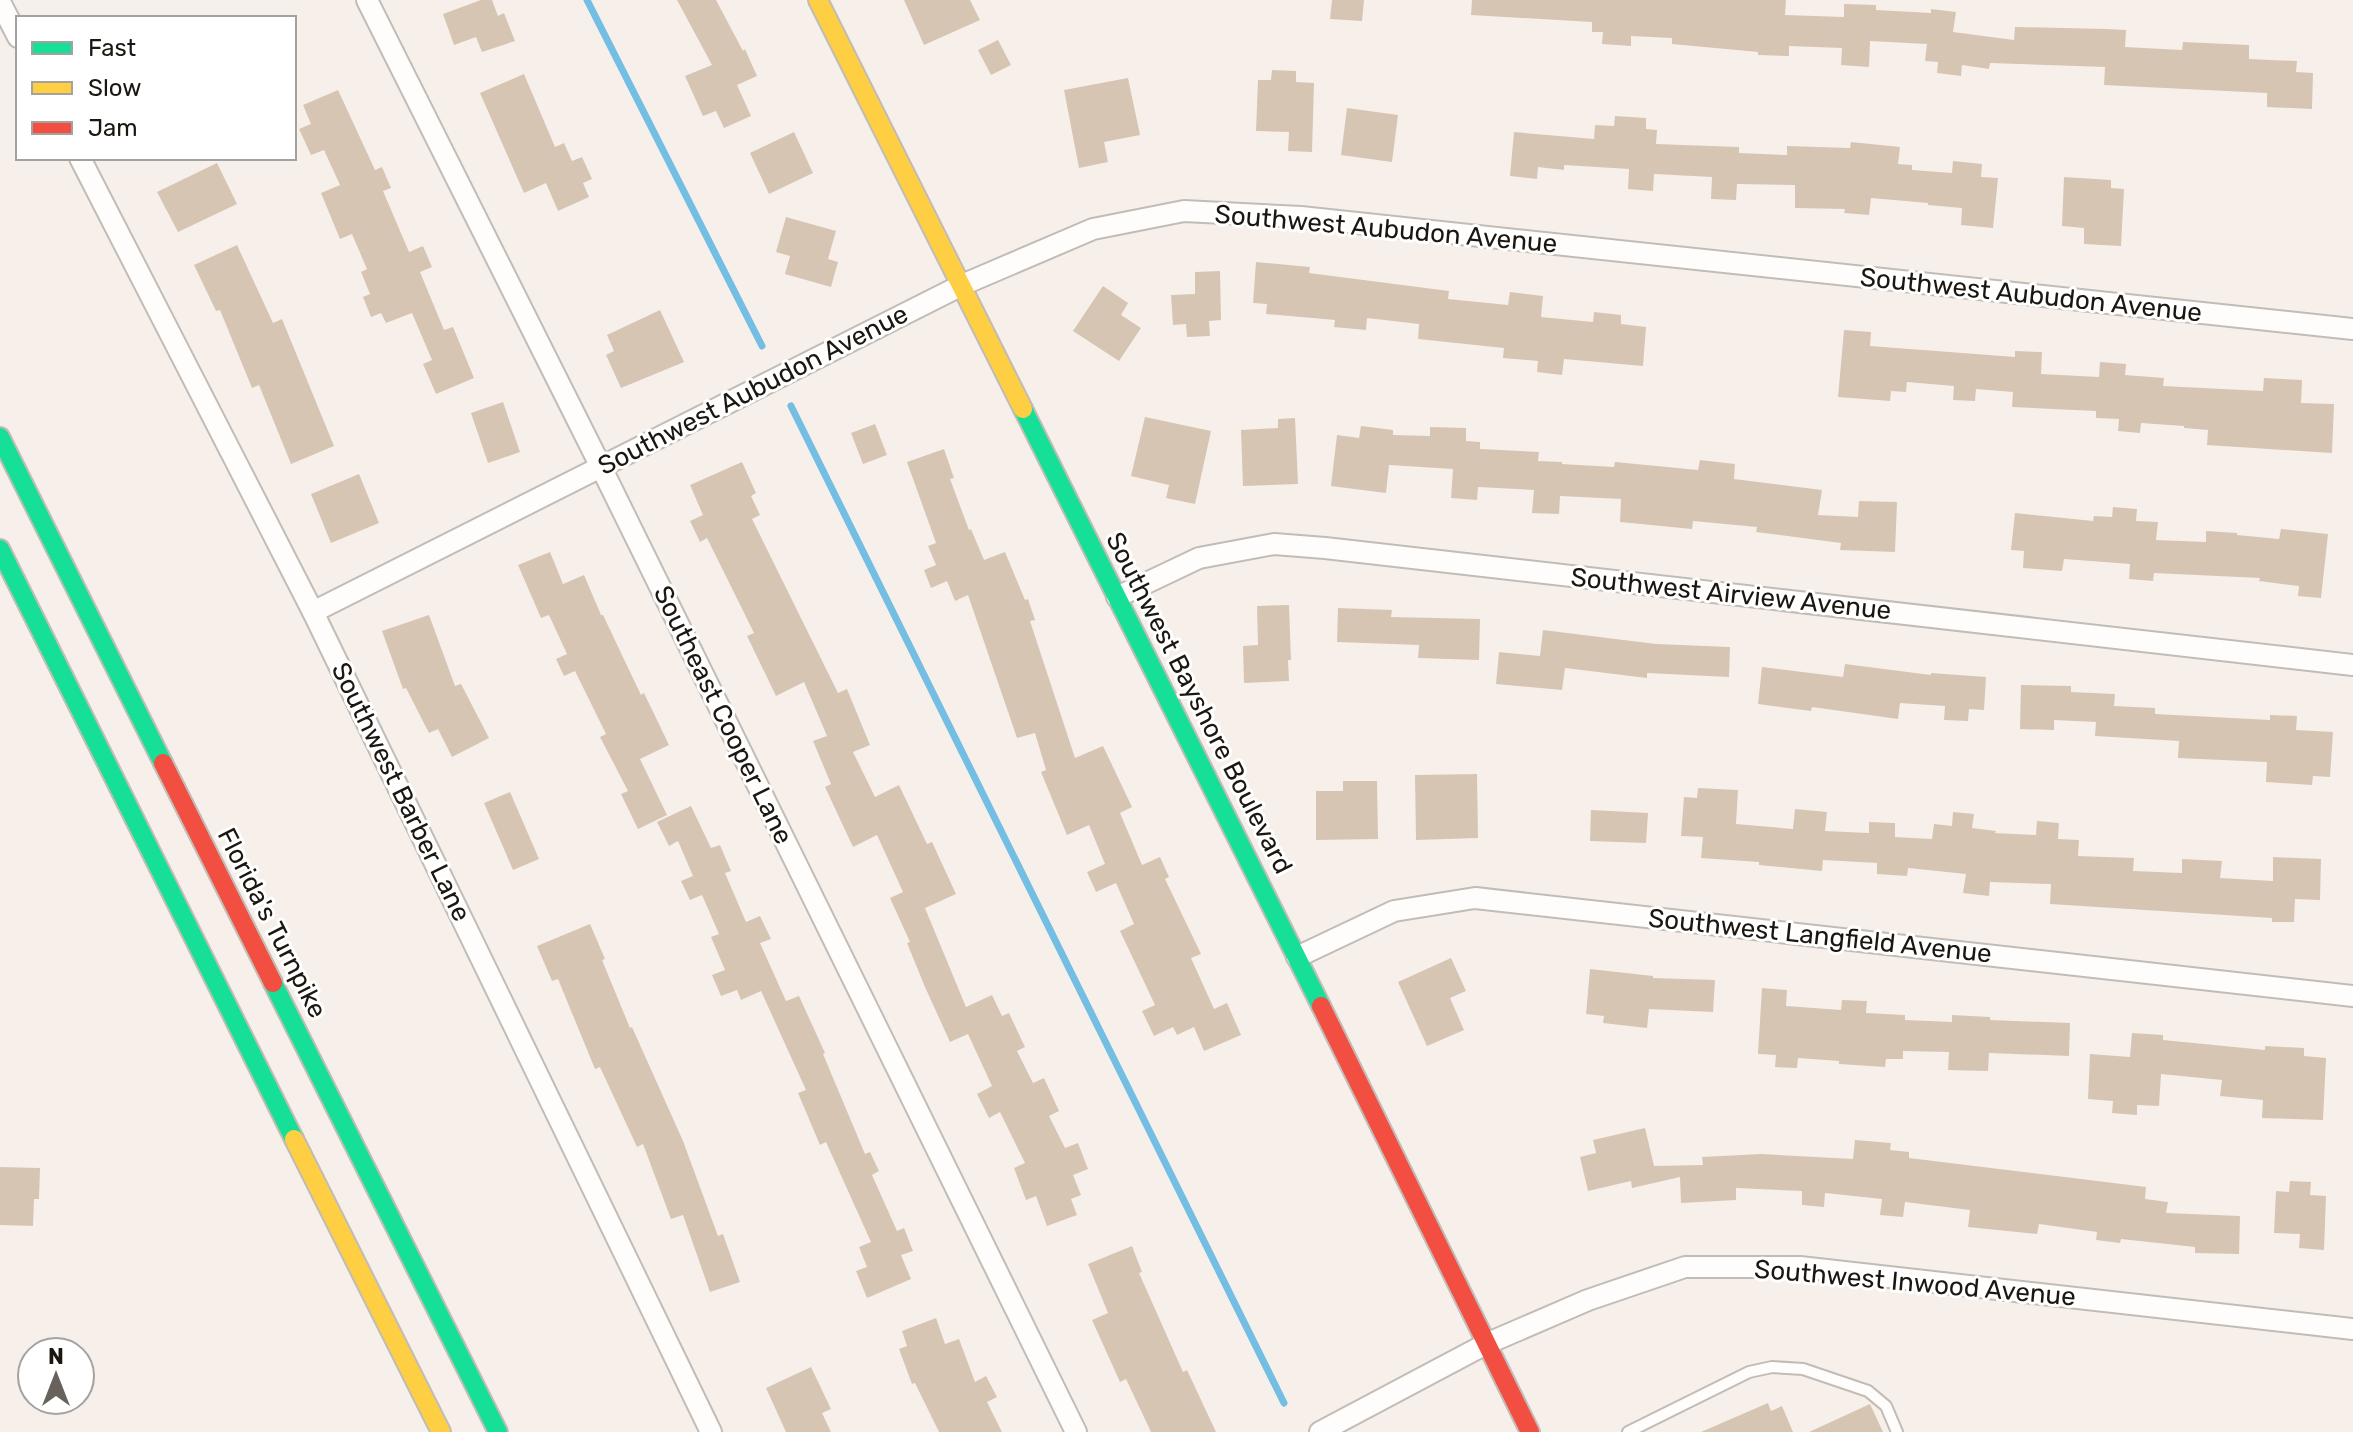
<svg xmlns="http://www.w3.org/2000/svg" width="2353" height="1432" font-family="Rubik,sans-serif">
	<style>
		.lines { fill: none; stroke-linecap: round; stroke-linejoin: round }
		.stream { stroke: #73bee2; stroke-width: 7 }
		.building { fill: #d7c5b4 }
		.lane-casing { stroke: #c2bcb6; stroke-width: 14 }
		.street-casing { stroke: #c2bcb6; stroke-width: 24 }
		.fast-casing { stroke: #c2bcb6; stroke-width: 22 }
		.slow-casing { stroke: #c2bcb6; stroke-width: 22 }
		.jam-casing { stroke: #c2bcb6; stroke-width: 22 }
		.lane { stroke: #fefdfc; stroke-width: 10 }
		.street { stroke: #fefdfc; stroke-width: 20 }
		.fast { stroke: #16e098; stroke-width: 18 }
		.slow { stroke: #ffcf43; stroke-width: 18 }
		.jam { stroke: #f24e42; stroke-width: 18 }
		.labels { text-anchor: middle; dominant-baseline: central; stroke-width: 6; stroke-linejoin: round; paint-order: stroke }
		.street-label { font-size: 26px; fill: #1b1610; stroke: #fff }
	</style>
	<rect width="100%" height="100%" fill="#f7f0ea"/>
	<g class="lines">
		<!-- stream -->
		<g class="stream">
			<path d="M587,0l175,346"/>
			<path d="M791,406l493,997"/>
		</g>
	</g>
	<!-- building -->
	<g class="building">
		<path d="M481,0h11l6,16 6,-3 11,28 -33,11 -6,-15 -22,8 -11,-31z"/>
		<path d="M677,0h39l27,51 2,-2 12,27 -20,9 14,31 -27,12 -8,-17 -13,5 -18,-40 27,-11z"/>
		<path d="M904,0h66l10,20 -56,25z"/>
		<path d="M1332,0h32l-2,21 -32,-2z"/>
		<path d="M1472,0h314l-1,15 59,2v-13l32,1v5l55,3v-4l25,3 -3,20 61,8 1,-13 92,2 19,1 -1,17 57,3 1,-8 66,3v14l48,2 -1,11 17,1 -1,36 -45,-2v-14l-163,-8 1,-18 -115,-4 -1,6 -27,-4 -1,11 -24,-3 1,-11 -13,-1 2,-17 -57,-3 -1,26 -28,-2 1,-17 -53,-2v10l-31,-1v-3l-86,-8v-6l-41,-2v10l-29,-2 1,-12h-11v-10l-121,-7z"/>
		<path d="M998,40l13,25 -20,10 -13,-25z"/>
		<path d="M1272,70l24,1v11l18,1 -2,69 -24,-1 1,-19 -33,-1 2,-51h13z"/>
		<path d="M524,74l31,73 9,-4 8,18 10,-4 10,22 -9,4 6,14 -31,14 -12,-28 -22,10 -44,-100z"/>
		<path d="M1128,78l12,57 -36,7 4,20 -29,6 -15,-78z"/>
		<path d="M338,90l37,80 7,-3 9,21 -8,3 26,61 14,-6 9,21 -12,5 24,58 9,-3 21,51 -38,16 -13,-30 9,-4 -20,-47 -26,10 -5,-10 -10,4 -8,-20 7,-3 -9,-22 6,-3 -15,-35 -12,5 -19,-46 19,-8 -16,-35 -13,5 -12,-26 12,-5 -8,-19z"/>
		<path d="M1347,108l51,7 -6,47 -51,-7z"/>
		<path d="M1615,116l31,2v11l11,1 -1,14 83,3v6l48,2v-9l63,2 1,-6 49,5 -2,17 14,1v5l40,3 1,-12 29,3 -1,13 17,1 -5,50 -32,-3 1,-17 -34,-3v-2l-57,-5 -2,17 -25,-2 1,-4 -50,-1v-23l-58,-1 -1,16 -25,-1 1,-22 -58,-3 -1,17 -25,-2 1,-20 -65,-4v5l-26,-3 -1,12 -27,-3 4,-44 80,7 1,-14 19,1z"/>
		<path d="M794,132l19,41 -44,21 -19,-41z"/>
		<path d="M217,163l20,41 -59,28 -21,-40z"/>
		<path d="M2064,177l47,3v8l13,1 -3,57 -37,-2v-16l-22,-2z"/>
		<path d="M786,217l50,14 -8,28 10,3 -7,25 -46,-13 5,-18 -14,-4z"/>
		<path d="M237,245l36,78 9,-4 52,127 -43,18 -32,-79 -7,3 -32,-78 -4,1 -22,-46z"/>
		<path d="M1256,262l54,5 -1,6 140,18 -1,8 60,6 2,-13 33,4 -2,21 52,5 1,-10 27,3v9l25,3 -3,39 -79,-7 -2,16 -25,-3 1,-11 -35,-3 1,-10 -86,-9 1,-15 -52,-6 -1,12 -32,-3 1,-7 -69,-6 1,-10 -14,-1z"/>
		<path d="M1220,271l1,49 -12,1 1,15 -23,1 -1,-13 -13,1 -2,-30 24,-1v-22z"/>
		<path d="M1103,286l25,17 -7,12 20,13 -22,33 -46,-30z"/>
		<path d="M660,310l24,52 -63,26 -15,-33 8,-4 -7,-16z"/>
		<path d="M1844,330l27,2 -1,14 145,11v-6l27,1 -1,22 58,3 1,-15 26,2 -1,11 39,3 -1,8 100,5 1,-13 38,2 -1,23 33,1 -2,49 -125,-8 1,-15 -24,-2v-2l-43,-3 -1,10 -22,-2 1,-12 -23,-1v-7l-84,-4 1,-15 -37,-3 -1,12 -22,-1 1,-14 -47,-4 -1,10 -15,-1 -1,10 -52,-4z"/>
		<path d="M503,402l17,50 -32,11 -17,-50z"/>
		<path d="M1145,417l66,14 -16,73 -29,-6 3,-13 -38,-9z"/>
		<path d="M1295,418l3,66 -55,2 -2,-56 37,-2v-9z"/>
		<path d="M875,424l12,31 -24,9 -12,-31z"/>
		<path d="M1361,426l32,4v5l37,1v-9l36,1v13l14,1v7l59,3 -1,9 24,1v2l52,3 1,-5 83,8 2,-10 35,4 -1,15 88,11 -4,25 40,2 1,-16 38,1 -2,50 -55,-2 1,-7 -85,-11 1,-5 -64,-6 -1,8 -72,-7 1,-23 -61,-3 -1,18 -27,-1 2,-23 -56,-3 -1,13 -26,-2 2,-29 -64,-4 -3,28 -55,-7 6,-51 22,3z"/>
		<path d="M944,449l10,29 -4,1 19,51 2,-1 13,31 21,-8 20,48 3,-1 7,21 -5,1 45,137 28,-12 29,61 -12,6 22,52 18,-8 9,20 -4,2 36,75 -10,4 23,51 13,-6 14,32 -37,16 -10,-24 -17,8 -4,-8 -19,9 -12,-25 13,-6 -35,-74 14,-7 -18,-41 -20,9 -9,-20 18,-8 -16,-39 -22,10 -26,-63 5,-2 -11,-37 -18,5 -49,-143 -13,6 -8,-20 -16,7 -7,-18 12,-5 -8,-19 8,-3 -29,-81z"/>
		<path d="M742,462l14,31 -5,3 9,19 -8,4 86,174 9,-4 23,56 -17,7 22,45 24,-12 28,59 5,-2 24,52 -31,14 41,99 26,-12 10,21 7,-3 16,34 -8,4 16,32 11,-5 15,33 -10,5 16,32 13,-5 10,26 -15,6 8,20 -10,4 6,16 -30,11 -11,-30 -10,4 -12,-32 11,-5 -25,-51 -11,6 -12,-24 15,-8 -24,-52 -18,8 -25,-55 -18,-44 3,-1 -20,-44 13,-6 -26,-57 -24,12 -28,-60 6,-3 -18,-43 14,-5 -23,-54 -28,14 -29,-60 7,-3 -47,-95 -7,4 -10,-21 13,-6 -13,-30z"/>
		<path d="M359,474l20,49 -48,20 -20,-49z"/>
		<path d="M2113,507l24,2 -1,12 22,1 -2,18 50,2v-11l31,2v2l42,4 2,-10 47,5 -7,64 -23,-2 1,-10 -40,-5 1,-3 -106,-5 -1,8 -24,-2 1,-15 -66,-5 -2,12 -39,-3 1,-17 -13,-1 4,-37 78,8 1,-5 18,1z"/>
		<path d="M550,552l13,32 21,-9 17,40h2l38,80 3,-2 25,52 -29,14 27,56 -29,14 -17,-35 7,-3 -28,-54 6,-3 -31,-63 -11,5 -8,-17 11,-5 -18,-39 -8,3 -23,-53z"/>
		<path d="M1289,605l2,55h-3l1,21 -45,2 -1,-37 15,-1 -1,-39z"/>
		<path d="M1338,608l54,2 -1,7 89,2 -1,41 -61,-2 1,-13 -82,-3z"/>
		<path d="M429,615l26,71 6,-2 28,54 -37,19 -14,-28 -9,4 -23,-45 -3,1 -21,-58z"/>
		<path d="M1543,630l113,14 74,3 -1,30 -82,-4v5l-82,-10 -3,22 -66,-6 3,-32 41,4z"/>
		<path d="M1845,664l86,11v-2l55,4 -2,33 -15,-1 -1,12 -24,-1 1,-14 -45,-3 -2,16 -86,-12 -1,4 -53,-7 4,-37 81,10z"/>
		<path d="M2021,685l50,1v6l44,2 -1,12 41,2v6l115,6v-5l27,1 -1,14 37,2 -3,45 -17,-1 -1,9 -46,-3 1,-20 -89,-4 1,-17 -84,-5 1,-14 -42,-2v10l-34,-1z"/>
		<path d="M1477,774l1,64 -62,2 -1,-65z"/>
		<path d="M1343,781h34l1,58 -62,1v-49h27z"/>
		<path d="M1698,788l40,2 -2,34 57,5 2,-20 32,3 -2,19 44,2v-11l26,1v14l37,2 2,-15 18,2 1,-14 21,2 -2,14 24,3 -1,2 41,2 1,-14 22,2 -1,16 21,1 -1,16 56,2 -1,13 49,2v-14l40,2 -2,17 53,3v-24l48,2 -1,41 -25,-1 -1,23h-22v-4l-222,-14 1,-20 -61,-2 -1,14 -26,-3 3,-19 -58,-6 -1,8 -30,-2v-11l-54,-3 -1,11 -63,-6v-3l-58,-4 2,-21 -22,-1 3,-39 13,1z"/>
		<path d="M510,792l29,67 -26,11 -29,-67z"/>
		<path d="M691,806l20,42 9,-3 11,26 -6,2 21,49 14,-6 11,23 -11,4 26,58 13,-5 26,57 -2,1 42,100 5,-2 9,19 -7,4 25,56 7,-3 9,23 -12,4 10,24 -44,19 -11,-27 11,-4 -8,-20 12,-5 -45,-100 -6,3 -22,-52 8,-3 -45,-99 -20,9 -4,-10 -16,6 -9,-21 13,-5 -14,-33 8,-3 -17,-39 -12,5 -9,-19 12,-5 -15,-35 -9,5 -12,-24z"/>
		<path d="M1591,810l57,3 -2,30 -56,-2z"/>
		<path d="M590,924l15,35 -3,1 28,68 2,-1 51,114 35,95 5,-2 17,48 -30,10 -27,-77 -12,4 -28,-75 -6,3 -37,-80 -5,2 -37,-90 -6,2 -15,-35z"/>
		<path d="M1451,958l15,33 -16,7 14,32 -37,16 -29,-64z"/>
		<path d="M1590,969l63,7v2l62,2 -2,32 -64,-3 -2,19 -44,-5 1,-7 -18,-2z"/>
		<path d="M1762,988l25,2 -1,16 55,4 1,-10 25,1 -1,12 39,2v5l47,2v-7l38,2v3l80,3 -1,33 -80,-3 -1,18 -40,-1 1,-18 -46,-1v8h-17l-1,8 -46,-3v-3l-41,-3 -1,10 -22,-1 1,-12 -18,-1z"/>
		<path d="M2132,1033l31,2v5l102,10v-4l39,2v8l22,2 -3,62 -61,-2 1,-18 -43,-4 2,-16 -61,-6 -2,32 -22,-1v10l-25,-2 1,-12 -25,-2 2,-45 40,3z"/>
		<path d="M1645,1128l9,38 49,-1 -1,-8 59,-3 92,5 2,-19 36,3 -1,7 19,2v6l237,29 -1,12 23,3 -2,11 74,3 -1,38 -44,-1v-6l-74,-8 -1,4 -24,-3 1,-8 -58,-8 -2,10 -69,-7 2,-17 -65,-8 -2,15 -23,-2 2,-16 -57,-6 -1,14 -22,-2v-14l-66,-3v12l-55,3 -1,-26 -48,11 -1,-7 -43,10 -8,-34 16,-4 -3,-13z"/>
		<path d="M0,1167l40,1 -1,31h-5l-1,27 -33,-1z"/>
		<path d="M2290,1181l21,1 -1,13 16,1 -2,54 -25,-2 1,-14 -26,-1 2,-42 13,1z"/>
		<path d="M1132,1246l10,26 -3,1 44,99 4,-2 29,62h-65l-25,-53 -6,3 -28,-62 16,-7 -20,-49z"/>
		<path d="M936,1318l9,26 14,-5 16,43 11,-6 11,21 -10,5 15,30h-63l-24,-49 -3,1 -13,-35 8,-3 -5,-15z"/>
		<path d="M811,1367l20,42 -9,4 9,19h-45l-20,-44z"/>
		<path d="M1768,1403l3,8 11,-5 11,26h-92z"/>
		<path d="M1870,1404l13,28h-74z"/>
	</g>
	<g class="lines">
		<defs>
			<path id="lane" d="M1628,1432l121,-60 23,-5 31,2 65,22 18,15 11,26"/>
			<g id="street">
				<path d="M367,0l234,467 475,965"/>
				<path d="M0,2l18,35"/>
				<path d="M80,158l233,454 398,820"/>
				<path d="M1117,597l82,-39 75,-14 51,4 1028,117"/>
				<path d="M313,612l649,-327 131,-56 91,-18 117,6 1052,112"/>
				<path d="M1297,957l97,-46 81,-13 878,98"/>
				<path d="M1320,1432l166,-88 102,-44 97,-33h115l553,62"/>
			</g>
			<g id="fast">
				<path d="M1023,409l298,597"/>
				<path d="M0,437l163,326"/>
				<path d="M0,549l294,590"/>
				<path d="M273,983l225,449"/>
			</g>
			<g id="slow">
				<path d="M818,0l205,409"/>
				<path d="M294,1139l147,293"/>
			</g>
			<g id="jam">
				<path d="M163,763l110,220"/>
				<path d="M1321,1006l209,426"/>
			</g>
		</defs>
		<!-- lane casing -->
		<use href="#lane" class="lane-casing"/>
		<!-- street casing -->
		<use href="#street" class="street-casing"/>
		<!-- fast casing -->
		<use href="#fast" class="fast-casing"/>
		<!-- slow casing -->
		<use href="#slow" class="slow-casing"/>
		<!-- jam casing -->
		<use href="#jam" class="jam-casing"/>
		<!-- lane -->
		<use href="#lane" class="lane"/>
		<!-- street -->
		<use href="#street" class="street"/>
		<!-- fast -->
		<use href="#fast" class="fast"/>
		<!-- slow -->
		<use href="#slow" class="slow"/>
		<!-- jam -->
		<use href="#jam" class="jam"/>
	</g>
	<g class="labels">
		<!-- street labels -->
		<g class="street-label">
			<text transform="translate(1386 229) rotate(5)">Southwest Aubudon Avenue</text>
			<text transform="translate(2031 295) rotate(6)">Southwest Aubudon Avenue</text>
			<text transform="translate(753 390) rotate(-27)">Southwest Aubudon Avenue</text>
			<text transform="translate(1731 594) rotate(6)">Southwest Airview Avenue</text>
			<text transform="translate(1199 703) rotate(63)">Southwest Bayshore Boulevard</text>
			<text transform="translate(723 715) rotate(64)">Southeast Cooper Lane</text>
			<text transform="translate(401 792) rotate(64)">Southwest Barber Lane</text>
			<text transform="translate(272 923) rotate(63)">Florida's Turnpike</text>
			<text transform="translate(1820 936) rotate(6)">Southwest Langfield Avenue</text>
			<text transform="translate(1915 1283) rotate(5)">Southwest Inwood Avenue</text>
		</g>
	</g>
	<!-- legend -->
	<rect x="16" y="16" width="280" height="144" fill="#ffffff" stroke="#a4a29f" stroke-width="2"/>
	<rect x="32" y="42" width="40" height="12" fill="#16e098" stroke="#a4a29f" stroke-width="2"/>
	<text x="88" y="56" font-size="24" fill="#1b1610">Fast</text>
	<rect x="32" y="82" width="40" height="12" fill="#ffcf43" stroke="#a4a29f" stroke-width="2"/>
	<text x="88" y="96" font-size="24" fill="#1b1610">Slow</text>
	<rect x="32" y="122" width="40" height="12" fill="#f24e42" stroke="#a4a29f" stroke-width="2"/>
	<text x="88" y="136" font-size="24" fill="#1b1610">Jam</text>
	<!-- north arrow -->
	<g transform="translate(56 1376)"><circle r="38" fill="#ffffff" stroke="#a4a29f" stroke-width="2"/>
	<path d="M0-6L14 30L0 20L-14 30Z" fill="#68625c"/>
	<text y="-12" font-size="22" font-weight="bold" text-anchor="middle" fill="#1b1610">N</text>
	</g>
</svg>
